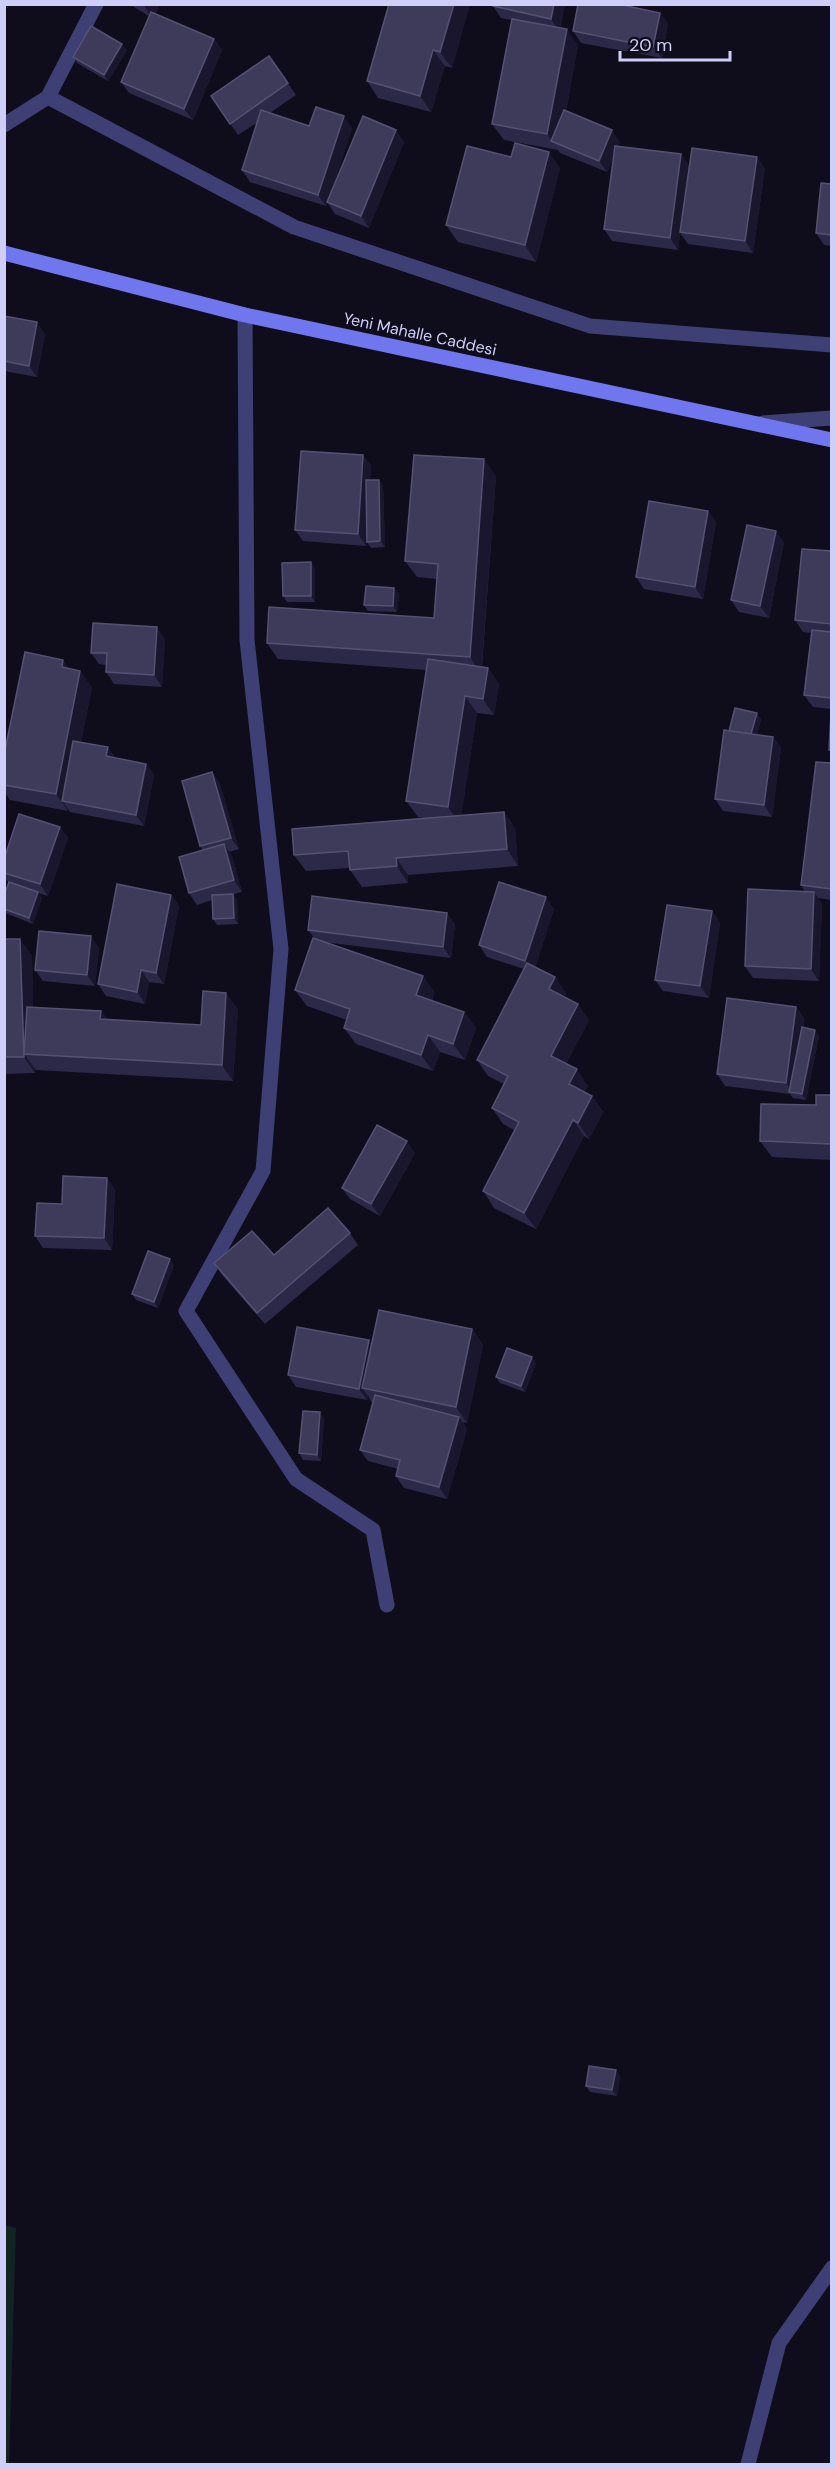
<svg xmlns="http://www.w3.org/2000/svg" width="836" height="2469" font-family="'DM Sans',sans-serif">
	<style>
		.green { fill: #112422 }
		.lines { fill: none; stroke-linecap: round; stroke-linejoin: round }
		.street { stroke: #3e4075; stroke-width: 15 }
		.secondary { stroke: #7076ee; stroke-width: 15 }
		.wall { fill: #2c2847 }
		.shaded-wall { fill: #19162e }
		.building { fill: #3e3a5a; stroke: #545173; stroke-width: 1.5 }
		.labels { text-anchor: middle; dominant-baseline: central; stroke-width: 5; stroke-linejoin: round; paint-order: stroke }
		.street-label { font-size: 16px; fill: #cfcef9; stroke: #0f0d1b }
	</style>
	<rect width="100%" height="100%" fill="#0f0d1b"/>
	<!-- green -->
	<path class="green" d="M5,2225l11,3 -7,236h-5z"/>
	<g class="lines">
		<!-- street -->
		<g class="street">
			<path d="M48,97l48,-93"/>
			<path d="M4,125l44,-28 246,130 296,99 242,19"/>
			<path d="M245,315l2,325 34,309 -18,222 -77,140 110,168 77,51 14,75"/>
			<path d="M763,423l69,-5"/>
			<path d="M748,2464l31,-121 53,-75"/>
		</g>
		<!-- secondary -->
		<path class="secondary" d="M4,253l241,62 587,125"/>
	</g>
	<!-- wall -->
	<g class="wall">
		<path d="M129,4h31l-5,10 59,25 8,11 -29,70 -64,-27 -8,-11 28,-66z"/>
		<path d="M470,4l-18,64 -7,-2 -14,46 -53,-14 -11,-17z"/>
		<path d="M494,4h71l-5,24 18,17 -12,66 54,31 -2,4 63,8 8,12 76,2 -12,85 -65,-9 -8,-11 -2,17 -66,-9 -8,-12 10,-73 -7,16 -47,-19 -2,-3 -54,-10 -12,-16 20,-104 -11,-2 -8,-12z"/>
		<path d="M660,13l8,11 -6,34 -81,-15 -8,-12z"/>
		<path d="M127,50l-19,31 -31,-18 -4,-6z"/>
		<path d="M269,56l27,39 -26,18 39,13 43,2 -24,73 76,-59 -35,86 -34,-14 -8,-12 -1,4 -76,-24 -8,-12 16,-48 -20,13 -27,-39z"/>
		<path d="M511,157l49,11 -24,94 -78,-20 -12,-17z"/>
		<path d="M831,184v62l-7,-1 -8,-12z"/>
		<path d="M4,316l41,18 -8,43 -33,-6z"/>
		<path d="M363,455l8,11 -1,14h9l4,6 2,61 -14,1 -4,-6v-7l-1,11 -63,-5 -8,-11z"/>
		<path d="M496,476l-14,191 6,1 11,16 -5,31 -17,-2 -16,102 43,-3 11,16 3,38 -110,9v8l-46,4 -12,-17v-2l-44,3 -12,-16 130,-37 -6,-1 -12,-16 20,-131 -148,-11 -11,-16 167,-25 3,-39 -20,-2 -12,-16z"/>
		<path d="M708,511l8,11 -13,77 -59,-10 -8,-12z"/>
		<path d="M784,542l-15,76 -30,-6 -8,-12z"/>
		<path d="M831,551v158l-18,-2 -9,-12 8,-62 -9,-1 -8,-12z"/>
		<path d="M315,568v34h-28l-4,-6z"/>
		<path d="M394,588l5,6 -2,18 -29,-1 -4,-6z"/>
		<path d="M165,639l-3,48 -48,-3 -8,-12 1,-7 -8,-1 -8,-11z"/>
		<path d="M69,669l23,18 -11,55 27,5 7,11 31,6 8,11 -10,51 -74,-14 -2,-3v2l-58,-11 -6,-9v-36z"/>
		<path d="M761,719l-4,16 16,2 8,11 -9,69 -49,-6 -8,-12 14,-68z"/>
		<path d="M831,763v137l-13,-2 4,6 -3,77 -66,-3 -8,-12 60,-74 -4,-7z"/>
		<path d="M212,772l8,12 19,65 -10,3 3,4 10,36 -9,2 4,6 1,24 -21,1 -4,-6 -1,-19 -15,5 -8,-12 14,-43 -3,-4z"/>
		<path d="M60,827l8,11 -20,58 -10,-3 4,5 -9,26 -28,-11 -1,-17 5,-13 -5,-6v-18z"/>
		<path d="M171,895l8,11 -15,78 -15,-2 -4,22 -39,-8 -8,-12z"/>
		<path d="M554,909l-19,58 20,10 11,17 -2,3 25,23 -23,44 22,22 -4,6 8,4 11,16 -14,27 -5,-3 -48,93 -42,-21 -11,-17 31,-61 -11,-6 -11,-16 12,-24 -16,-8 -11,-16 47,-91 -37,-12 -8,-12z"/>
		<path d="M712,911l8,12 -11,75 -46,-7 -8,-11z"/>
		<path d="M455,924l-4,34 -127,-16 99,34 11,16 -2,9 32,11 12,16 -11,32 -25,-8 -7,19 -77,-27 -12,-16 3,-8 -40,-14 -12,-16 20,-51 -7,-9z"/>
		<path d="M4,939l28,16 1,52 68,4 6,8 94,6 37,-16 -5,72 -197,-11 -1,-1v4l-31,1z"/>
		<path d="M99,948l-4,38 -52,-5 -8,-11z"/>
		<path d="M796,1007l8,11 -1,9 16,9 -13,64 -13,-2 -3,-4 -65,-8 -8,-12z"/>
		<path d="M831,1095v65l-59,-3 -12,-16z"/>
		<path d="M415,1153l-35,63 -30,-17 -8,-11z"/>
		<path d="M107,1178l8,12 -3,60 -69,-2 -8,-12 27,-32z"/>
		<path d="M350,1233l8,12 -93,79 -43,-49 -8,-12 60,-8z"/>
		<path d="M174,1265l-16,43 -22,-8 -4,-6z"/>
		<path d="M472,1329l11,16 -16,78 -4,-1 4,7 -20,70 -43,-11 -8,-12 2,-7 -30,-8 -8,-11 12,-47 -4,-7 -1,4 -71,-13 -8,-12 84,-31z"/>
		<path d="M536,1363l-11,29 -25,-9 -4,-6z"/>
		<path d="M324,1418l-3,43 -18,-1 -4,-7z"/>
		<path d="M620,2076l-3,20 -27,-4 -4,-6z"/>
	</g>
	<!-- shaded-wall -->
	<g class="shaded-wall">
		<path d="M143,4h17l-8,14z"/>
		<path d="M454,4h16l-18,64 -12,-16z"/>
		<path d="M554,4h11l-6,26 -8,-11z"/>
		<path d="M660,13l8,11 -6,34 -9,-11z"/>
		<path d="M567,29l11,16 -18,100 -8,-4 -5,-7z"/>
		<path d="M214,39l8,11 -29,70 -9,-11z"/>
		<path d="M122,44l5,6 -19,31 -4,-6z"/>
		<path d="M433,50l12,16 -14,46 -11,-16z"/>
		<path d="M344,116l8,12 -26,78 -8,-11z"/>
		<path d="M396,130l8,12 -35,86 -8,-12z"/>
		<path d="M612,130l8,12 -13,30 -8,-11z"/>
		<path d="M549,152l11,16 -24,94 -11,-17z"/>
		<path d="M681,154l8,12 -11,84 -8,-12z"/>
		<path d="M757,157l8,11 -12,85 -8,-12z"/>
		<path d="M37,322l8,12 -8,43 -8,-11z"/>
		<path d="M363,455l8,11 -5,80 -8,-12z"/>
		<path d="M484,459l12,17 -15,198 -11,-17z"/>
		<path d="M379,480l4,6 2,61 -5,-6z"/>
		<path d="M708,511l8,11 -13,77 -8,-12z"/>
		<path d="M776,531l8,11 -15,76 -9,-12z"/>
		<path d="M311,562l4,6v34l-4,-6z"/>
		<path d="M394,588l5,6 -2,18 -4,-6z"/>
		<path d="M157,627l8,12 -3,48 -8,-12z"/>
		<path d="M63,660l11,16 -12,-9z"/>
		<path d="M488,668l11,16 -5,31 -11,-16z"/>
		<path d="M80,671l12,16 -23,115 -7,-1 6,8v2l-12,-17z"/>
		<path d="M465,696l12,17 -17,111 -12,-17z"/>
		<path d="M757,713l4,6 -6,24 -5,-6z"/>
		<path d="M773,737l8,11 -9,69 -8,-12z"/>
		<path d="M108,747l8,12 -10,-3z"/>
		<path d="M146,764l8,11 -10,51 -8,-11z"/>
		<path d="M212,772l8,12 19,65 -8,-11z"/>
		<path d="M504,812l11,16 3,38 -11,-17z"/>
		<path d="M60,827l8,11 -20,58 -8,-12z"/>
		<path d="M224,844l8,12 10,36 -8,-12z"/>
		<path d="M396,858l12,17v8l-11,-17z"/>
		<path d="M38,892l4,6 -9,26 -4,-6z"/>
		<path d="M814,892l8,12 -3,77 -8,-12z"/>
		<path d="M233,894l4,6 1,24 -4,-6z"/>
		<path d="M171,895l8,11 -15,78 -8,-11z"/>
		<path d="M546,897l8,12 -20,63 -9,-11z"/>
		<path d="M712,911l8,12 -11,75 -9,-12z"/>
		<path d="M447,913l8,11 -4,34 -8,-11z"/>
		<path d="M91,936l8,12 -4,38 -8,-11z"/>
		<path d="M20,939l12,16 2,99h-10l11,15v4l-11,-16z"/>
		<path d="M141,970l8,12 -4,22 -8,-12z"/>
		<path d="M423,976l11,16 -6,20 -12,-17z"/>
		<path d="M555,977l11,17 -6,11 -11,-16z"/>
		<path d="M226,993l12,16 -5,72 -11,-16z"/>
		<path d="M578,1004l11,16 -27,52 -11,-16z"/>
		<path d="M796,1007l8,11 -10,75h-1l-7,-10z"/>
		<path d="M101,1011l12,17 -13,-9z"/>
		<path d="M464,1012l12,16 -11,32 -12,-16z"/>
		<path d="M815,1030l4,6 -13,64 -4,-6z"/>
		<path d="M428,1035l12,17 -7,19 -12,-16z"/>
		<path d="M577,1069l11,17 -8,14 -11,-16z"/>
		<path d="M592,1096l11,16 -14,27 -11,-16z"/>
		<path d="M573,1120l11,16 -48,93 -12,-16z"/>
		<path d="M407,1141l8,12 -35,63 -9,-12z"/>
		<path d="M107,1178l8,12 -3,60 -8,-12z"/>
		<path d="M170,1259l4,6 -16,43 -4,-6z"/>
		<path d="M472,1329l11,16 -16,78 -11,-16z"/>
		<path d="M369,1340l8,11 -15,37 6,8 -1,4 -8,-11z"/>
		<path d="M532,1357l4,6 -11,29 -4,-6z"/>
		<path d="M320,1412l4,6 -3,43 -4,-6z"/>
		<path d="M459,1417l8,12 -20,70 -8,-12z"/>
		<path d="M616,2070l4,6 -3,20 -5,-6z"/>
	</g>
	<!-- building -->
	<g class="building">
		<path d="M389,4h65l-14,48 -7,-2 -13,46 -53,-15z"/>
		<path d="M494,4h60l-3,15 -58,-13z"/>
		<path d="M578,4h40l42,9 -7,34 -80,-16z"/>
		<path d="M151,12l63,27 -30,70 -63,-27z"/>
		<path d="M512,19l55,10 -20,105 -55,-10z"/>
		<path d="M91,26l31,18 -18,31 -31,-18z"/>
		<path d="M269,56l19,27 -58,41 -19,-28z"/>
		<path d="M316,107l28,9 -26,79 -76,-25 19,-60 48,16z"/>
		<path d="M564,110l48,20 -13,31 -48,-20z"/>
		<path d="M363,116l33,14 -35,86 -34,-14z"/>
		<path d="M515,143l34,9 -24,93 -79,-20 21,-79 44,11z"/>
		<path d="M615,146l66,8 -11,84 -66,-9z"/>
		<path d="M692,148l65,9 -12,84 -65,-9z"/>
		<path d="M821,183l10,1v51l-15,-2z"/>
		<path d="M4,316l33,6 -8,44 -25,-5z"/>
		<path d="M301,451l62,4 -5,79 -63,-4z"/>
		<path d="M414,455l70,4 -14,198 -203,-14 2,-36 165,11 4,-54 -33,-3z"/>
		<path d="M366,480h13l1,61 -13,1z"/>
		<path d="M649,501l59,10 -13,76 -59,-10z"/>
		<path d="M747,525l29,6 -16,75 -29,-6z"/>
		<path d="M802,549l29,2v73l-36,-4z"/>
		<path d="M311,562v34h-28l-1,-33z"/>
		<path d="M366,586l28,2 -1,18 -29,-1z"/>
		<path d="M93,623l64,4 -3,48 -48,-3 1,-19h-16z"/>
		<path d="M812,630l19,2v66l-27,-3z"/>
		<path d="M25,652l38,8 -1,7 18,4 -24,123 -52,-9v-30z"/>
		<path d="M428,659l60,9 -5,31 -18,-3 -17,111 -42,-6z"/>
		<path d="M735,708l22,5 -6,21 -22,-3z"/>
		<path d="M831,714v36h-2z"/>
		<path d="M724,730l49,7 -9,68 -49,-6z"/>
		<path d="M73,741l35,6 -2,9 40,8 -10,51 -74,-14z"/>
		<path d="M816,762l15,1v126l-30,-4z"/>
		<path d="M212,772l19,66 -31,8 -18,-65z"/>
		<path d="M504,812l3,37 -111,9 1,8 -47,4 -2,-19 -54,4 -2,-26z"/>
		<path d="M19,814l41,13 -20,57 -36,-11v-14z"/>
		<path d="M224,844l10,36 -45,13 -10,-36z"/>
		<path d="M9,882l29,10 -9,26 -25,-9v-13z"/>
		<path d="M499,882l47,15 -21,64 -46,-16z"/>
		<path d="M117,884l54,11 -15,78 -15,-3 -4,22 -39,-8z"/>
		<path d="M748,889l66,3 -3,77 -66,-3z"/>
		<path d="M233,894l1,24 -21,1 -1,-24z"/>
		<path d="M312,896l135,17 -4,34 -135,-17z"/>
		<path d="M667,905l45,6 -12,75 -45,-6z"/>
		<path d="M39,931l52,5 -4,39 -52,-5z"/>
		<path d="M313,938l110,38 -7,19 48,17 -11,32 -25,-9 -7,20 -77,-27 6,-19 -55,-19z"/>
		<path d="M4,939h16l4,118h-20z"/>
		<path d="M527,963l28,14 -6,12 29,15 -27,52 26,13 -8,15 23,12 -14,27 -5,-3 -49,93 -41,-22 36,-69 -27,-14 16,-32 -31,-16z"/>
		<path d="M203,991l23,2 -4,72 -198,-11 3,-47 74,4 -1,8 101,6z"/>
		<path d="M727,998l69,9 -10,76 -69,-9z"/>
		<path d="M802,1027l13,3 -13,64 -13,-2z"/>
		<path d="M816,1095h15v49l-71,-3 1,-37 55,1z"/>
		<path d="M377,1125l30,16 -36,63 -29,-16z"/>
		<path d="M63,1176l44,2 -3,60 -69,-2 2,-33 25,1z"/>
		<path d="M328,1208l22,25 -93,80 -43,-50 38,-32 22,24z"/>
		<path d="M148,1251l22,8 -16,43 -22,-8z"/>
		<path d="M379,1310l93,19 -16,78 -94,-19z"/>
		<path d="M297,1327l72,13 -10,49 -71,-14z"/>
		<path d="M507,1348l25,9 -11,29 -25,-9z"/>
		<path d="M375,1395l84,22 -20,70 -43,-11 4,-16 -40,-10z"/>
		<path d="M303,1411l17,1 -3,43 -18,-2z"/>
		<path d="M589,2066l27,4 -4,20 -26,-4z"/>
	</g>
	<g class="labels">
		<!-- street labels -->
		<g class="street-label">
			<text transform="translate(420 334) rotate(12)">Yeni Mahalle Caddesi</text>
		</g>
	</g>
	<!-- border -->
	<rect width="836" height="2469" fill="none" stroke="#cfcef9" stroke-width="12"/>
	<!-- scale -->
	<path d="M620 51v9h110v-9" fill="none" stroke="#cfcef9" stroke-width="3"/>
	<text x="629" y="51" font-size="18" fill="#cfcef9" stroke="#0f0d1b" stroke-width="4.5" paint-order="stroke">20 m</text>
</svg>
